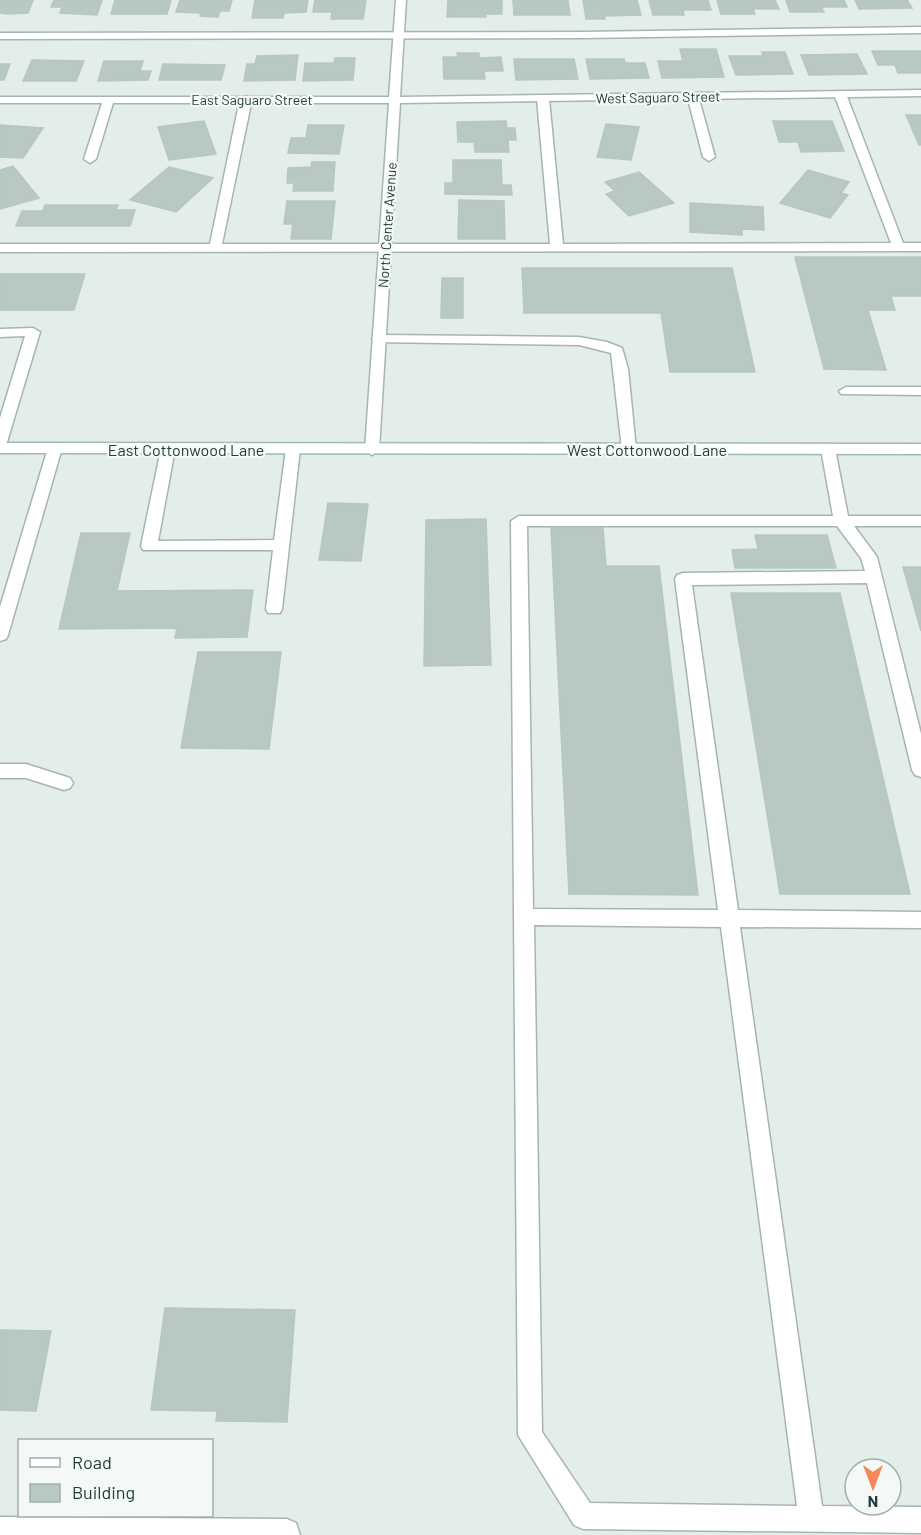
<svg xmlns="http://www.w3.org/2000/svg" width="921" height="1535" font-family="Barlow,sans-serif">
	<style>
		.building { fill: #b8c8c2; stroke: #b6c7c1; stroke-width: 1.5 }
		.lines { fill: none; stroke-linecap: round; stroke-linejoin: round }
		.lane-casing { stroke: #a6b5b1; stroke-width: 3 }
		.street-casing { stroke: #a6b5b1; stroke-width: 3 }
		.secondary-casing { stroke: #a1b9b2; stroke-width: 3 }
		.lane { fill: #fff; fill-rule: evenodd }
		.street { fill: #fff; fill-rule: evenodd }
		.secondary { fill: #fff; fill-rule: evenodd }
		.labels { text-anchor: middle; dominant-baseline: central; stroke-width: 4.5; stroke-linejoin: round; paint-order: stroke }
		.far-street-label { font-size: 14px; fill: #233f39; stroke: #f4f9f7 }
		.street-label { font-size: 16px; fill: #233f39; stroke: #f4f9f7 }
	</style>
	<rect width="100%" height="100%" fill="#e3ede9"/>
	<!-- building -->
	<g class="building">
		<path d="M0,0h33l-5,13 -20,1 -8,-1z"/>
		<path d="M54,0h48l-5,15 -37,-2 2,-6h-11z"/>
		<path d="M115,0h56l-4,14h-56z"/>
		<path d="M180,0h52l-3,11h-9l-2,6 -18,-1 1,-3 -25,-1z"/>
		<path d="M255,0h53l-2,12 -22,1 -1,5h-31z"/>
		<path d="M315,0h51l-3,19h-32l1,-7h-19z"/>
		<path d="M448,0h54v14h-16v3h-39z"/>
		<path d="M513,0h55l2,15h-56z"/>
		<path d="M583,0h54l4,15 -37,1 1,3h-19z"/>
		<path d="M649,0h59l3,10h-28l1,5h-31z"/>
		<path d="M717,0h58l4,9h-26l2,5h-34z"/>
		<path d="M786,0h58l3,7h-26l3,5h-34z"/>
		<path d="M855,0h52l5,8 -53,1z"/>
		<path d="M680,49h36l8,28 -62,1 -4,-17h25z"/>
		<path d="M872,51h49v22h-23l-3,-8h-17z"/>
		<path d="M762,52h23l8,22 -57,1 -7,-19h34z"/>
		<path d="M457,53h22v5l22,-1 2,14h-19l1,8h-41l-1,-22h15z"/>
		<path d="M857,54l10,20 -58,1 -8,-20z"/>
		<path d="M298,55l-3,25 -51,1 3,-17h8l2,-8z"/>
		<path d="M335,58h20l-2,22 -50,1 2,-18h29z"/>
		<path d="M514,59h60l4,20 -62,1z"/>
		<path d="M586,59h38l1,4h20l4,15 -59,1z"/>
		<path d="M32,60l52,1 -8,20h-53z"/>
		<path d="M104,61h39l-3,10h11l-3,9 -50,1z"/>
		<path d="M0,64h10l-6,16h-4z"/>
		<path d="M163,64l62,1 -4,15h-62z"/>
		<path d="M906,115h15v30h-2z"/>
		<path d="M204,121l12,33 -47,6 -11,-33z"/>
		<path d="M506,121l1,7h8l1,12h-8l1,12h-34l-1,-10h-16l-1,-20z"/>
		<path d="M773,121h59l12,30 -43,1 -3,-10h-19z"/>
		<path d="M606,124l33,3 -8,33 -34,-3z"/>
		<path d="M0,125l43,3 -20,30 -23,-1z"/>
		<path d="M308,125h36l-5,29 -51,-1 3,-15h15z"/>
		<path d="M453,160h48l1,25h9l1,10 -67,-1v-11h8z"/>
		<path d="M312,162h23l-2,29h-40l1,-8h-7l1,-15 23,-1z"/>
		<path d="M13,166l26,32 -39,11v-39z"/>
		<path d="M169,167l44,11 -37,34 -46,-12z"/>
		<path d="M808,170l41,12 -8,11 7,2 -18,23 -50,-15z"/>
		<path d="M639,172l35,31 -45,13 -23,-22 9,-3 -10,-9z"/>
		<path d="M459,200l45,1 1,38h-47z"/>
		<path d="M287,201h48l-4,38h-40l2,-15h-9z"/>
		<path d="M690,203l73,4 1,23 -22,-1v6l-52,-3z"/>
		<path d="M45,205h73l-2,5h19l-5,16h-114l6,-15h21z"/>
		<path d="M795,257h126v39h-30l4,14h-27l18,60 -62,-1z"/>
		<path d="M522,268h210l23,104h-85l-9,-59h-137z"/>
		<path d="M0,274h85l-11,36h-74z"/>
		<path d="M442,278h21v40h-22z"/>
		<path d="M328,503l40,1 -7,57 -42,-1z"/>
		<path d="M486,519l5,146 -67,1 2,-146z"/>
		<path d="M551,528h52l3,38h53l39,329 -129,-1z"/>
		<path d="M81,533h49l-13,58 136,-1 -6,47 -72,1 2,-10 -118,1z"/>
		<path d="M755,535h72l9,33h-101l-3,-18 26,-1z"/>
		<path d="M903,567h18v64z"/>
		<path d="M731,593h109l70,301h-130z"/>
		<path d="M198,652h83l-12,97 -88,-1z"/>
		<path d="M165,1308l130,2 -8,112 -71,-1 1,-10 -66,-1z"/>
		<path d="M0,1330l51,1 -15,80 -36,-1z"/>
	</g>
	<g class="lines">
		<defs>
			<g id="lane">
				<path d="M921,27v6l-337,5 -584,1v-6l584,-1z"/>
				<path d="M840,91l6,3 57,149h18v8l-921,1v-8h210l30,-145 6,-3 6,3 -30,145h328l-13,-145 6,-3 6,3 14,145 328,-1 -57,-149z"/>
				<path d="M33,328l7,4 -33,110 -7,5v-29l25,-82 -25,1v-8z"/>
				<path d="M379,335l200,2 28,5 15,6 6,21 8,80 -7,5 -7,-5 -11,-96 -32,-8 -205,-3 -2,-3 2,-3z"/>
				<path d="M846,387h75v8l-80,-1 -2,-3z"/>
				<path d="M55,443l7,5 -54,187 -2,4 -6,2v-34l48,-159z"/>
				<path d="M168,444l7,5 -17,92 116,-1 12,-91 7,-5 5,2 2,3 -18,160 -2,4h-12l-2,-4 7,-59h-130l-2,-4 20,-97z"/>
				<path d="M828,444l7,5 13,67h73v10h-67l23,31 44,177v43l-6,-2 -3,-5 -45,-187 -175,2 46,325 183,2v16l-181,-1 82,579 99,1v26l-338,-4 -9,-4 -56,-90 -7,-914 8,-5h314l-12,-67zM527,526h310l24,32 4,13 -182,2 -6,2 -2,4 43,331 -185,-1zM534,925l187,2 76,579 -207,-3 -48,-71z"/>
				<path d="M0,764h26l44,14 3,5 -3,5 -6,2 -38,-12h-26z"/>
			</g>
			<g id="street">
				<path d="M396,0h10l-6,97 521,-7v6l-222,3 16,58 -6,4 -6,-4 -15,-58 -288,4 -21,347 -7,5 -7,-5 24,-347h-276l-17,56 -6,4 -6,-4 18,-56h-102v-6h389z"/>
				<path d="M0,1517l287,2 9,4 4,12h-300z"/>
			</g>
			<path id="secondary" d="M0,443l921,1v10l-921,-1z"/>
		</defs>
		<!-- lane casing -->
		<use href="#lane" class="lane-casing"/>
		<!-- street casing -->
		<use href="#street" class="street-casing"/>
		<!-- secondary casing -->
		<use href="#secondary" class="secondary-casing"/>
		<!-- lane -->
		<use href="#lane" class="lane"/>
		<!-- street -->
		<use href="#street" class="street"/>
		<!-- secondary -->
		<use href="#secondary" class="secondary"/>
	</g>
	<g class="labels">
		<!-- far-street labels -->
		<g class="far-street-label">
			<text transform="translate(658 97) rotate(-1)">West Saguaro Street</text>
			<text x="252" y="99">East Saguaro Street</text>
			<text transform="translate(387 225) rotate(-86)">North Center Avenue</text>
		</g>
		<!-- street labels -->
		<g class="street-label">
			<text x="186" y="449">East Cottonwood Lane</text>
			<text x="647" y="449">West Cottonwood Lane</text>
		</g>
	</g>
	<!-- legend -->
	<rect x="18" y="1439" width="195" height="78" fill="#f4f9f7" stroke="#a0afab" stroke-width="1.5"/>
	<rect x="30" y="1458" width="30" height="9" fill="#ffffff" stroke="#a0afab" stroke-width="1.5"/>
	<text x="72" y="1469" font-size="18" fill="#233f39">Road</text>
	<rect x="30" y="1484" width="30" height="18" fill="#b8c8c2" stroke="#a0afab" stroke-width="1.5"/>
	<text x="72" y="1499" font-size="18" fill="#233f39">Building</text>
	<!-- north arrow -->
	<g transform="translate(873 1487) rotate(180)"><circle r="28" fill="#f4f9f7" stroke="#a0afab" stroke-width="1.5"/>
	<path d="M0-4.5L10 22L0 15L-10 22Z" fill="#f3885b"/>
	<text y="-9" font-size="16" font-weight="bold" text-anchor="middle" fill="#233f39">N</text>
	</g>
</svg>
